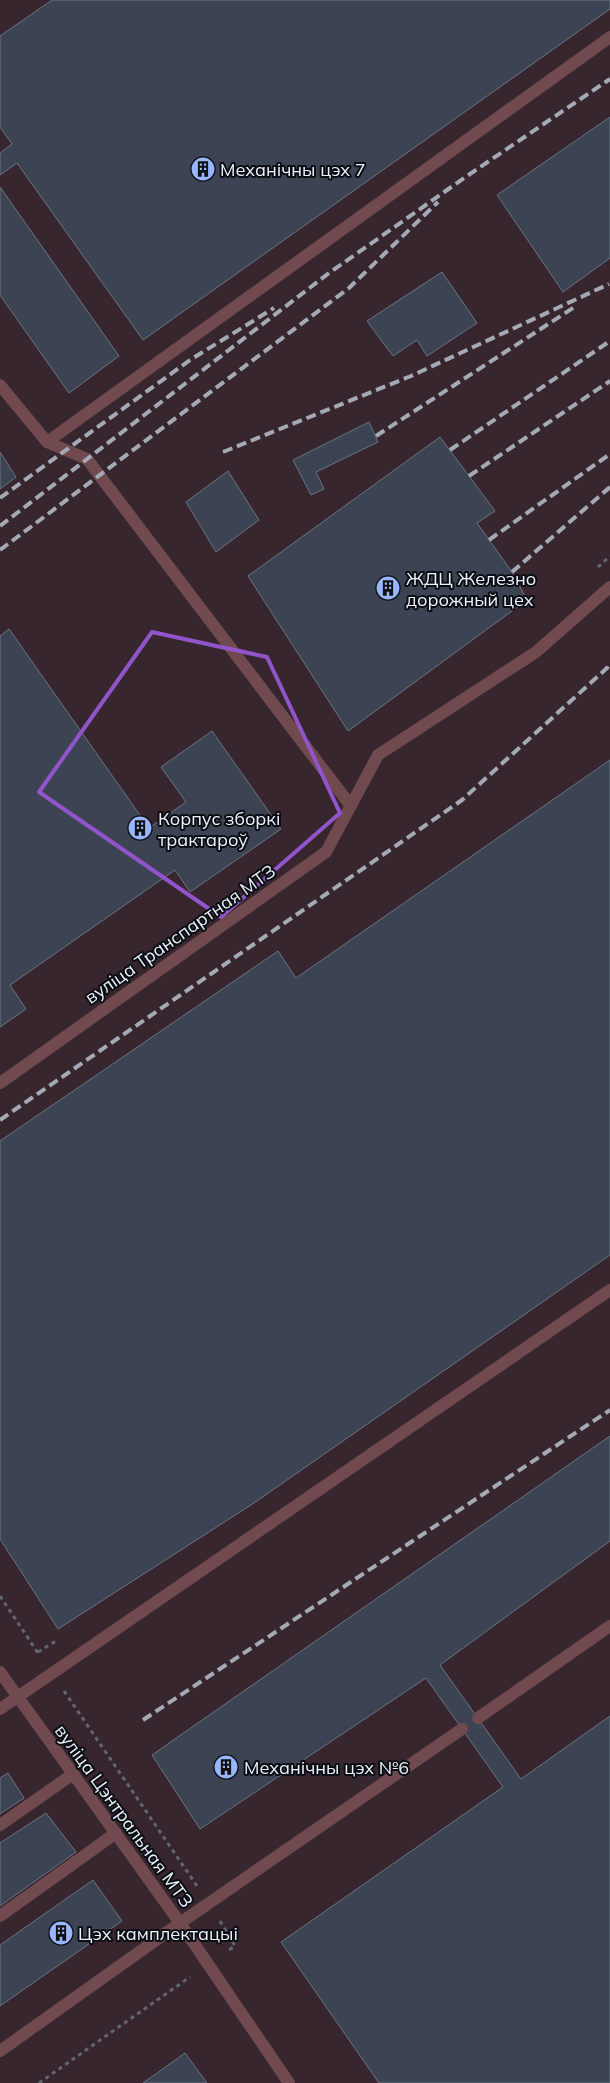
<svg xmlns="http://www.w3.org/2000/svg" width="610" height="2083" font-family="Mulish,sans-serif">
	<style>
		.industrial { fill: #37262e }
		.building { fill: #3c4453; stroke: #6b7484 }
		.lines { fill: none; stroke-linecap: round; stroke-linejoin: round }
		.path { stroke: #606773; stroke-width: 3; stroke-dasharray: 4 4; stroke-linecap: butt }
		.lane { stroke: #704a4f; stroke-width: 12 }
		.rail { stroke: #a4aab5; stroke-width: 4; stroke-dasharray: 10 5; stroke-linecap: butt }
		.marked { fill: none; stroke: #9254cb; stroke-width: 4; stroke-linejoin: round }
		.labels { text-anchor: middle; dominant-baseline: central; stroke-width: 4; stroke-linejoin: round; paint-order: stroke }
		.poi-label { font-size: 18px; fill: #edf2fc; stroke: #0a0e13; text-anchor: start }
		.street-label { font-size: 18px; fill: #edf2fc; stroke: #0a0e13 }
	</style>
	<rect width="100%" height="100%" fill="#1d2432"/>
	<!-- industrial -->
	<rect class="industrial" x="0" y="0" width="610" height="2083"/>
	<!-- building -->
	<g class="building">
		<path d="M52,0h558v9l-467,331 -126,-177 -17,12v-22l12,-9 -12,-17v-91z"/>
		<path d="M610,117v141l-47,34 -66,-97z"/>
		<path d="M0,187l119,169 -50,37 -69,-98z"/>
		<path d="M442,272l35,51 -50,33 -10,-16 -24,16 -26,-35z"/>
		<path d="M369,422l9,20 -62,30 8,17 -13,6 -18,-35z"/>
		<path d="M440,437l55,74 -18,12 35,49 15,28 -179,131 -100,-155z"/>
		<path d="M0,452l16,25 -16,12z"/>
		<path d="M228,471l31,49 -43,32 -30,-50z"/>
		<path d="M9,629l140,199 37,-26 -25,-35 51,-36 69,98 -91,63 -15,-22 -165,115 16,24 -26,18v-391z"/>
		<path d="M610,760v495l-356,248 -196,126 -58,-90v-398l278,-190 18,27z"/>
		<path d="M610,1436v105l-170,124 81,114 89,-63v367h-231l-98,-141 222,-155 -77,-109 -226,151 -48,-74z"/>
		<path d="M8,1773l16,25 -24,16v-36z"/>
		<path d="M46,1813l30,39 -76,54v-63z"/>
		<path d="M93,1880l29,41 -122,85v-61z"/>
		<path d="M185,2053l22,30h-64z"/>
	</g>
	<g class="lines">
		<!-- path -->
		<g class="path">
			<path d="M598,567l12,-11"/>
			<path d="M0,1596l38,57"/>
			<path d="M38,1652l18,-11"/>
			<path d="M64,1691l133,195"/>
			<path d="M220,1921l15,25 -9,6"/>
			<path d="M39,2083l151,-106"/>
		</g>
		<!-- lane -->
		<g class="lane">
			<path d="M0,385l47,57 40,17 264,347"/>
			<path d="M47,442l563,-405"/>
			<path d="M0,1083l326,-231 52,-97 158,-103 74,-65"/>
			<path d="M0,1672l180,251 -180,128"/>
			<path d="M0,1709l610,-419"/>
			<path d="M478,1718l132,-92"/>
			<path d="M0,1825l73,-51"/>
			<path d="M0,1916l116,-83"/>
			<path d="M289,2083l-109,-160 282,-194"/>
		</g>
		<!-- rail -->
		<g class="rail">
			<path d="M376,436l200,-130"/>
			<path d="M450,450l160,-109"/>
			<path d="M223,452l188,-76 198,-92"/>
			<path d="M469,476l141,-95"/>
			<path d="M0,498l190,-138 84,-52"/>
			<path d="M0,526l329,-253 138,-97 143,-97"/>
			<path d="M489,540l121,-86"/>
			<path d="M0,550l349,-262 89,-86"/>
			<path d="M512,572l98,-85"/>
			<path d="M0,1120l462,-320 145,-132 3,-6"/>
			<path d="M143,1720l467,-310"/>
		</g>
	</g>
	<!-- marked area -->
	<path class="marked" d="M152,632l115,25 73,156 -119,104 -182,-125z"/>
	<!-- icons -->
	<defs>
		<symbol id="building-disc" viewBox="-11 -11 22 22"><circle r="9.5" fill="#98b5fd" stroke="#0a0e13"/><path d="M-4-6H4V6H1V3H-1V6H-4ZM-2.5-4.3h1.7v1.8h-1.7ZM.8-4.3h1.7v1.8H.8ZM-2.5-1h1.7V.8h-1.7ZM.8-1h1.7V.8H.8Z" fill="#111"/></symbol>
	</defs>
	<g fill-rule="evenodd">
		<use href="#building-disc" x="189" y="155" width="28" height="28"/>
		<use href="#building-disc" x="374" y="574" width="28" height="28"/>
		<use href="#building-disc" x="126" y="814" width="28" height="28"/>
		<use href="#building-disc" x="212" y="1753" width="28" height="28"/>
		<use href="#building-disc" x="47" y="1919" width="28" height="28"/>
	</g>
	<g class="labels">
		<!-- poi labels -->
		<g class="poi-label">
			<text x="220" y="169">Механічны цэх 7</text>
			<text x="406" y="578">ЖДЦ Железно<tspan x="406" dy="21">дорожный цех</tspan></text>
			<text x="158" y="818">Корпус зборкі<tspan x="158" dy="21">трактароў</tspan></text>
			<text x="244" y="1767">Механічны цэх №6</text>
			<text x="78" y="1933">Цэх камплектацыі</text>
		</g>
		<!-- street labels -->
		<g class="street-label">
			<text transform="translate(180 934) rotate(-35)">вуліца Транспартная МТЗ</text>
			<text transform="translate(124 1816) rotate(54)">вуліца Цэнтральная МТЗ</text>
		</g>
	</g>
</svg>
